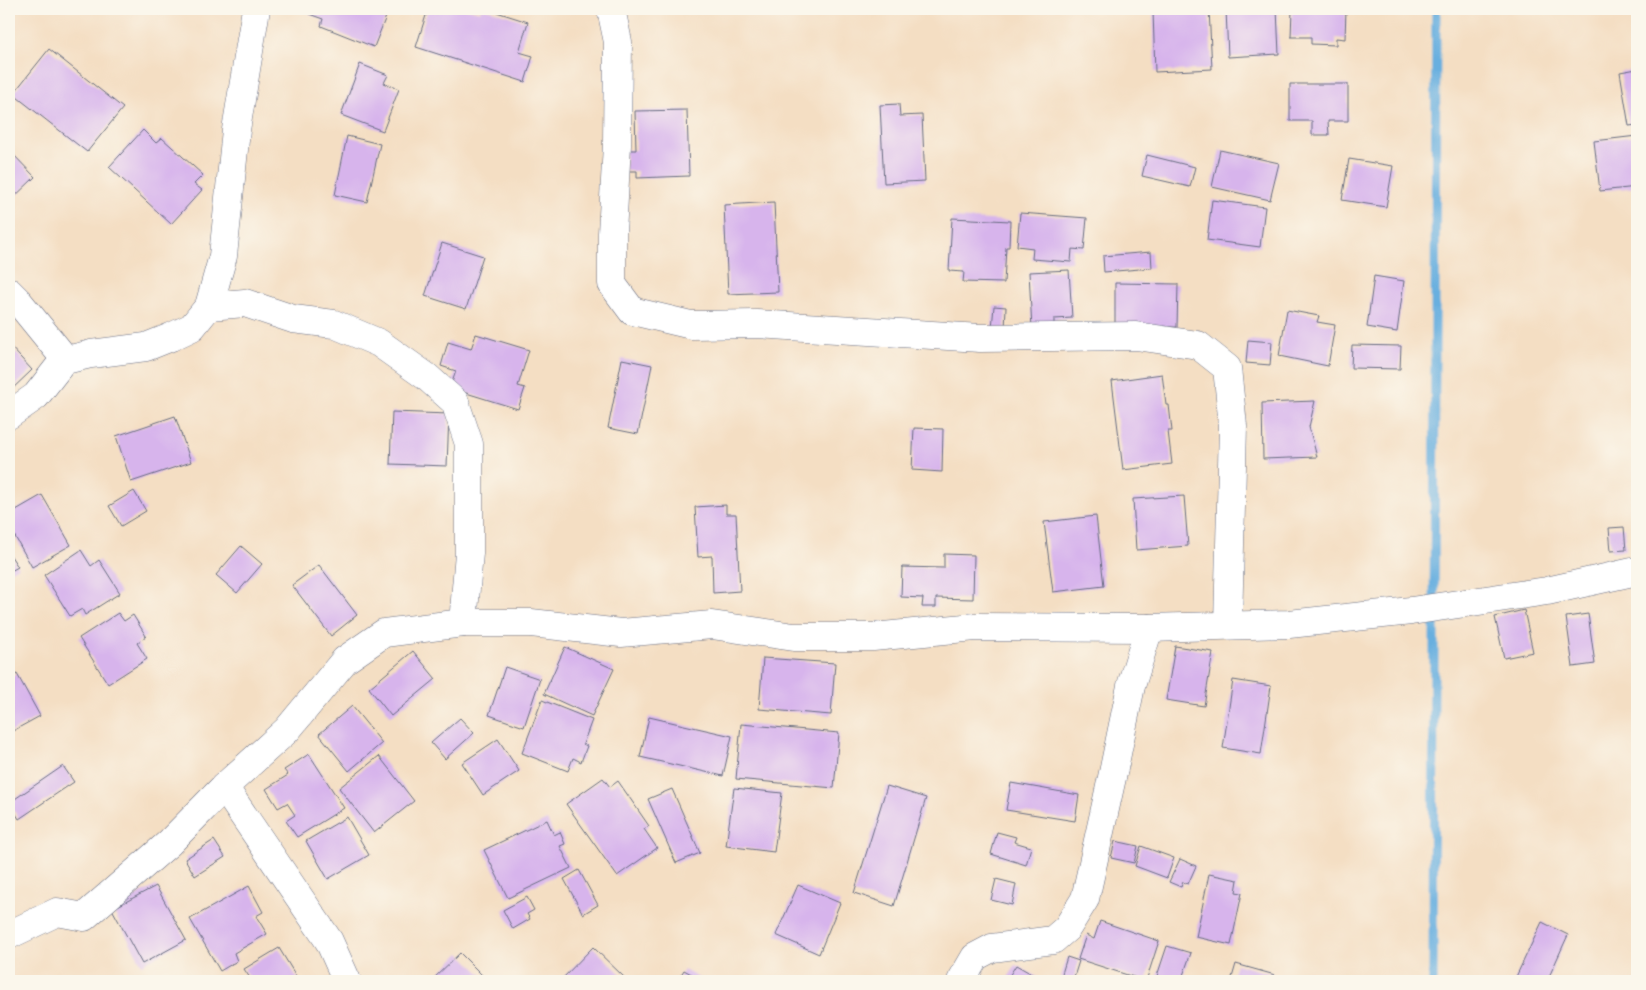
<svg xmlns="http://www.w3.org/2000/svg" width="1646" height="990" font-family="Dekko,sans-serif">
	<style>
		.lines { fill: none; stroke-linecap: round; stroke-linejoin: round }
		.stream { stroke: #67afdf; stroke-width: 9 }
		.building { fill: #d7b4ec }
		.minor-casing { stroke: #676c81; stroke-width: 29 }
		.minor { stroke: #fff; stroke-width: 28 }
	</style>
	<rect width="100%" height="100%" fill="#fbf7ec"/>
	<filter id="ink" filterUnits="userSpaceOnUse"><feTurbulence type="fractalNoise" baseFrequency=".02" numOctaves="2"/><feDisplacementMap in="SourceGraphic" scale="10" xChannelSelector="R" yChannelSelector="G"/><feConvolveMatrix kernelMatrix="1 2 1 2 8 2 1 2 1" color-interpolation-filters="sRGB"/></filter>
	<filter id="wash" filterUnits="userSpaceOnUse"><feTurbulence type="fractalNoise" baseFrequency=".0096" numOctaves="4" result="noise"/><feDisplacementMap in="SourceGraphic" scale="20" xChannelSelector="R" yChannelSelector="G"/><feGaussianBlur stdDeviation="1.12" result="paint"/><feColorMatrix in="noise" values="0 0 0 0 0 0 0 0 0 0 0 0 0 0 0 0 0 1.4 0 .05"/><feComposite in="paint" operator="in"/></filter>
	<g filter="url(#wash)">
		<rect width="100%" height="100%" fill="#f4dec3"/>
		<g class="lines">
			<!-- stream -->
			<path class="stream" d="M1433,981l3,-972"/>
		</g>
		<g id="blocks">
			<!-- building -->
			<g class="building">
				<path d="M311,9h78l-15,38 -53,-21 2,-7 -14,-5z"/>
				<path d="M428,9h41l11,3 1,-3h6l41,13 -9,30 14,4 -8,26 -109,-35z"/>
				<path d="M1205,9h4l3,60 -57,3 -2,-61z"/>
				<path d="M1226,9h51l2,45 -51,3z"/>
				<path d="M1292,9h54l-1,30 -9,-1v7l-25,-1v-7h-20z"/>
				<path d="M49,49l74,59 -36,44 -74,-58z"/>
				<path d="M360,64l28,11 -4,8 15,6 -16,42 -42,-16z"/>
				<path d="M1637,69v56l-8,1 -9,-54z"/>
				<path d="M1290,84h58v37h-20l1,14h-17v-14h-22z"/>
				<path d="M899,104l1,12 22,-1 3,66 -41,2 -4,-78z"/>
				<path d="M687,110l2,66 -52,2v-7h-11l-1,-21h11l-1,-39z"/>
				<path d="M143,130l13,13 6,-5 41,37 -9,9 8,6 -31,34 -62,-57z"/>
				<path d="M347,136l33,8 -13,58 -32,-7z"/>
				<path d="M1637,136v51l-37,4 -6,-50z"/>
				<path d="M9,150l26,27 -26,25z"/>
				<path d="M1220,150l59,13 -9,37 -58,-13z"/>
				<path d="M1147,155l48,12 -5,20 -48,-11z"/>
				<path d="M1349,159l44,7 -7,41 -44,-7z"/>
				<path d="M1212,200l53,7 -5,40 -53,-7z"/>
				<path d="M774,202l4,90 -50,2 -4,-89z"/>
				<path d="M1020,213l67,5 -3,32 -12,-1 -1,13 -39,-3 1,-11 -16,-2z"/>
				<path d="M952,218l58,3 -1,26h-3l-2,36 -41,-1 1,-10 -15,-1z"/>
				<path d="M442,243l41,13 -17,53 -41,-13z"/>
				<path d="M1151,252l1,16 -48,4 -1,-16z"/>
				<path d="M1069,270l3,48 -18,1v9l-22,1 -3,-57z"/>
				<path d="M1374,276l30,5 -7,51 -30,-5z"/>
				<path d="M1115,283l63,1 -1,43h-62z"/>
				<path d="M994,306l12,1 -1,22 -13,-1z"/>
				<path d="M1287,310l32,6 -2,6 18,3 -7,41 -49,-10z"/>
				<path d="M476,334l53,16 -11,36 7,2 -7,21 -68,-21 6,-17 -15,-5 7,-24 23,7z"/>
				<path d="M1248,340l24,2 -2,23 -24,-2z"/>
				<path d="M9,345l23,25 -23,22z"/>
				<path d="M1352,345l49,1 -1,23 -49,-1z"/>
				<path d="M622,359l30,6 -14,69 -30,-6z"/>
				<path d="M1162,374l4,31h3l3,26h-4l4,33 -49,6 -11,-89z"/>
				<path d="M1315,401l-6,26 8,30 -54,2 -1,-56z"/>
				<path d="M392,412l57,2 -2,52 -57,-2z"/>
				<path d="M175,416l16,46 -60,20 -15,-46z"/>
				<path d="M914,428l29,1 -1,43 -30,-2z"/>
				<path d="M134,491l12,20 -25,15 -12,-20z"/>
				<path d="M42,495l29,50 -39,22 -23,-41v-12z"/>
				<path d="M1184,496l4,50 -52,4 -3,-51z"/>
				<path d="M726,505v9h10l4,77 -27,2 -1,-37 -14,1 -3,-50z"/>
				<path d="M1096,516l8,70 -51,6 -9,-70z"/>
				<path d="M1624,527l2,23 -15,1 -2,-23z"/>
				<path d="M241,546l21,18 -25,29 -21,-18z"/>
				<path d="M81,550l10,16 8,-6 21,33 -35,22 -3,-6 -12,7 -26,-41z"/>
				<path d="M9,553l9,14 -9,5z"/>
				<path d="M944,554l30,1 -1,44 -37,-1v9h-14l1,-9 -22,-1 1,-30 42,1z"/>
				<path d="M319,565l38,50 -26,21 -39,-51z"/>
				<path d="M1524,610l9,42 -29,6 -9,-41z"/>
				<path d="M118,613l6,8 9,-6 13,21 -9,7 10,16 -39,25 -29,-46z"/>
				<path d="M1588,614l7,50 -22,3 -7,-50z"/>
				<path d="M1175,646l38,6 -9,54 -38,-6z"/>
				<path d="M565,647l49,22 -22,47 -48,-22z"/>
				<path d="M413,651l23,28 -45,37 -22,-28z"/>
				<path d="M763,658l72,5 -4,52 -72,-6z"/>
				<path d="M505,667l35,12 -16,48 -35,-12z"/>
				<path d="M17,674l23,42 -31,17v-55z"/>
				<path d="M1233,680l38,6 -10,68 -38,-6z"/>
				<path d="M542,700l50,20 -9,24 4,2 -6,16 -8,-4 -5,13 -46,-18z"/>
				<path d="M352,706l30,37 -33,28 -30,-37z"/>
				<path d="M649,717l83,19 -9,40 -83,-19z"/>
				<path d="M460,718l14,15 -29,26 -14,-16z"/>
				<path d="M741,724l98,9 -5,55 -98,-9z"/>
				<path d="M498,739l21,32 -36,24 -21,-32z"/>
				<path d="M309,754l35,54 -47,29 -11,-16 9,-6 -8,-12 -9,5 -12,-19 22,-14 -4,-5z"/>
				<path d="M379,756l35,45 -40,32 -35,-45z"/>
				<path d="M63,766l11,16 -55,37 -10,-16z"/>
				<path d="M603,778l7,9 8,-6 31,45 -5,3 13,19 -40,28 -51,-72z"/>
				<path d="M1011,783l68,12 -4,26 -69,-11z"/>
				<path d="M887,786l39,12 -32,108 -40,-13z"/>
				<path d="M734,788l48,5 -8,59 -48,-6z"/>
				<path d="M672,789l28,64 -24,10 -28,-64z"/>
				<path d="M347,817l22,38 -41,24 -22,-38z"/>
				<path d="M547,820l7,15 6,-3 5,12 -5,2 11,22 -63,30 -24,-48z"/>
				<path d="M997,832l19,5 -2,5 17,5 -5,18 -35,-11z"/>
				<path d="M214,840l11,17 -30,19 -10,-17z"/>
				<path d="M1115,841l23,5 -4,17 -23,-5z"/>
				<path d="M1141,846l33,12 -7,20 -32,-12z"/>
				<path d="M1180,859l16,7 -8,18 -5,-2 -2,5 -12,-5z"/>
				<path d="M579,870l19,35 -15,9 -19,-35z"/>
				<path d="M1209,874l29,6 -2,12 6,1 -11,52 -35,-8z"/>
				<path d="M996,879l20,5 -4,21 -21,-5z"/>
				<path d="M798,885l42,18 -21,51 -43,-19z"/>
				<path d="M156,886l30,54 -44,24 -30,-55z"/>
				<path d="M249,886l14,26 -7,4 11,18 -33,19 3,8 -17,10 -30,-52z"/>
				<path d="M527,897l7,13 -7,4 3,5 -17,10 -10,-19z"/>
				<path d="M1100,921l59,20 -13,40 -68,-22 8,-24 8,4z"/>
				<path d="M1542,922l26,13 -21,46h-33z"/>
				<path d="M1167,946l24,7 -10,28h-8l-16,-5z"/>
				<path d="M593,947l32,31 -3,3h-62z"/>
				<path d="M279,948l20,33h-47l-8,-12z"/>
				<path d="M460,953l28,28h-57z"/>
				<path d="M1067,957l12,4 -6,19 -12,-3z"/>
				<path d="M1236,964l39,11 -2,6h-42z"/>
				<path d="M1016,965l28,16h-38z"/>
				<path d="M684,970l20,11h-27z"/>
			</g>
		</g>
	</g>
	<g filter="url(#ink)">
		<use href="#blocks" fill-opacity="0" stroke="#676c81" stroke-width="1"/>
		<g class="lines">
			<defs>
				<g id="minor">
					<path d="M611,9l7,33 -1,103 -5,88v51l20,27 59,14 66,-1 223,14 156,-2 62,9 29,23 6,58 -5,199"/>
					<path d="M9,292l9,9 48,59"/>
					<path d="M209,306l36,-3 48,16 41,5 45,19 48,34 28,25 14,42v109l-6,70"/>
					<path d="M9,415l27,-19 25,-32 5,-4 25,-6 55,-7 25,-10 21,-10 17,-21 14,-50 13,-126 20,-121"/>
					<path d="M9,935l48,-23 27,5 85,-74 55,-56"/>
					<path d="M347,981l-18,-40 -105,-154 63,-57 58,-70 39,-27 79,-10h68l90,10 91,-8 82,12h79l102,-10 174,1 140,-4 122,-13 136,-20 90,-20"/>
					<path d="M961,981l14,-24 17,-9 61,-8 14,-12 18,-29 28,-126 18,-87 18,-58"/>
				</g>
			</defs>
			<!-- minor casing -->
			<use href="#minor" class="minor-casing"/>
			<!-- minor -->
			<use href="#minor" class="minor"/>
		</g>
	</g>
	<!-- margin -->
	<rect width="1646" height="990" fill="none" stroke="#fbf7ec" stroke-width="30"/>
</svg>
